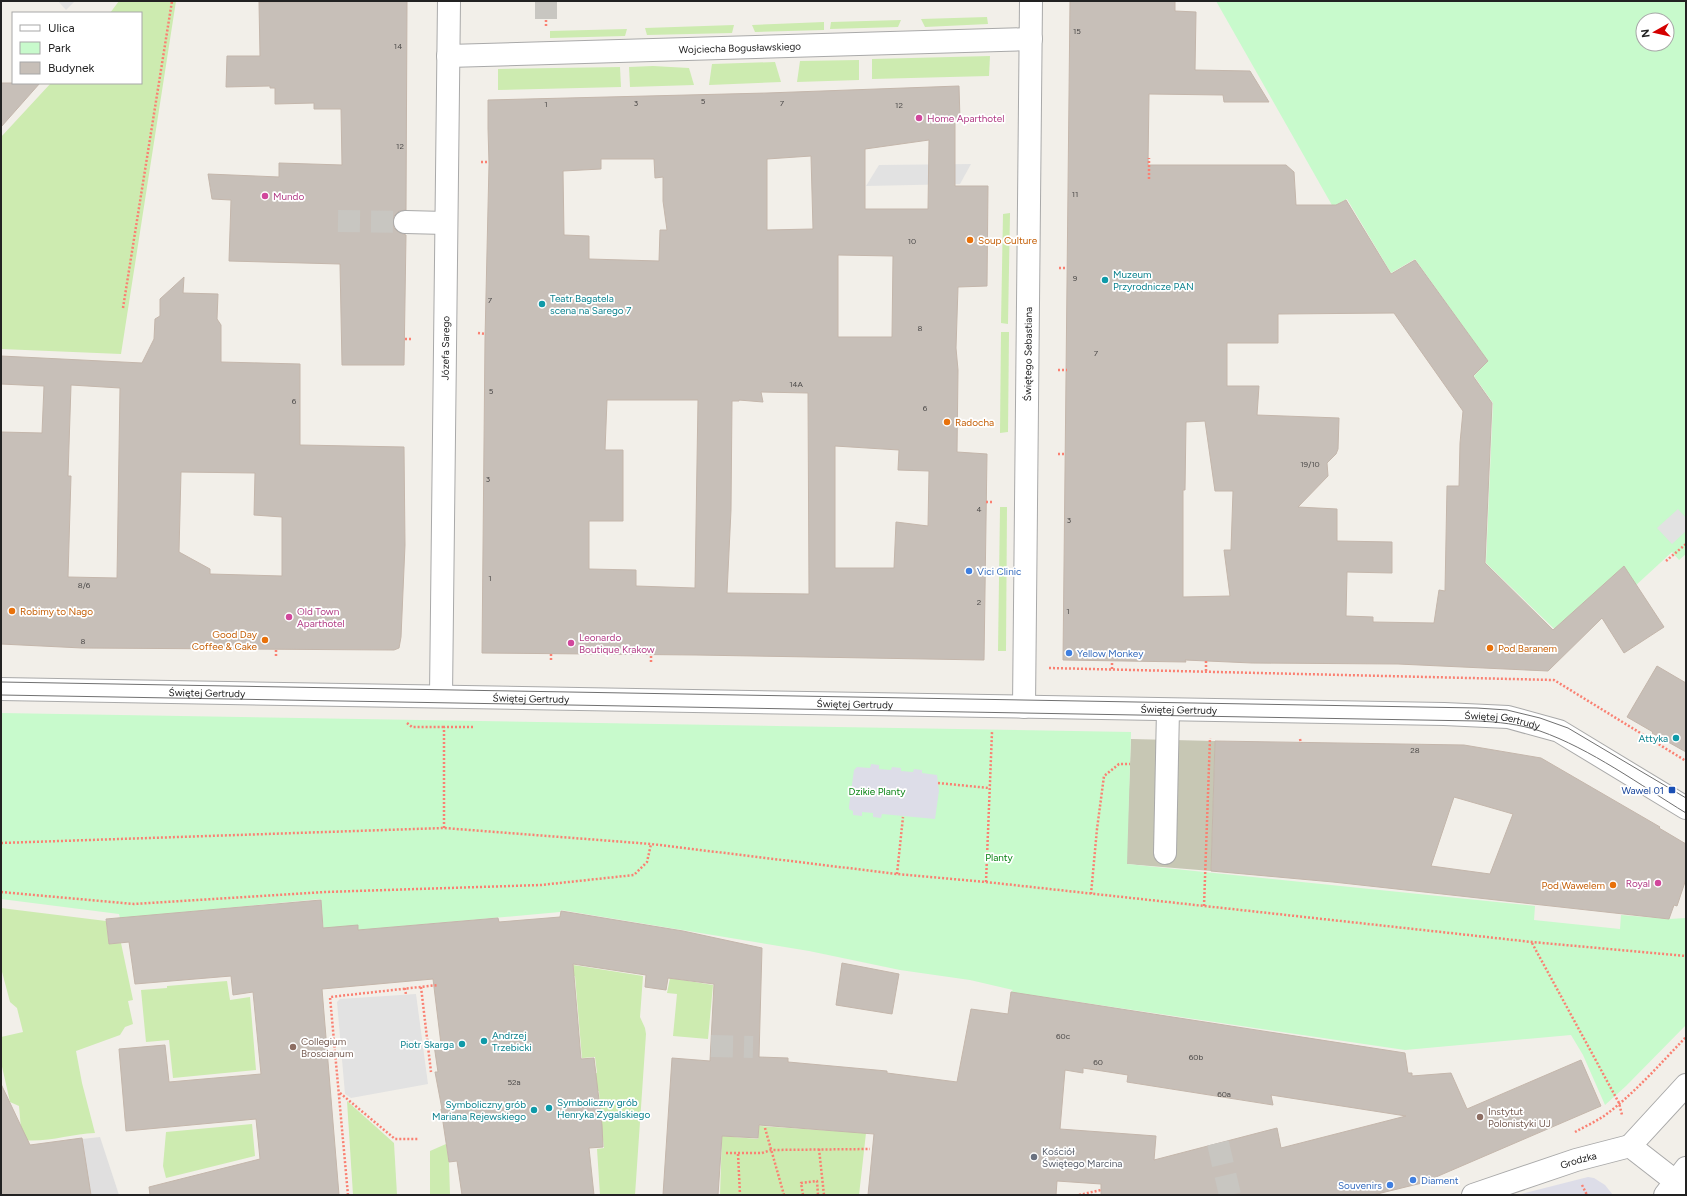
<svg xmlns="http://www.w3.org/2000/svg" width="1687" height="1196" font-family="Figtree,sans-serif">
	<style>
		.residential { fill: #e0dfdf }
		.construction { fill: #c7c7b4 }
		.grass { fill: #cdebb0 }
		.park { fill: #c8facc; fill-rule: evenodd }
		.parking { fill: #e2e2e2 }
		.plaza { fill: #dddde8 }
		.building { fill: #c7bfb8; stroke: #c4b6ab; fill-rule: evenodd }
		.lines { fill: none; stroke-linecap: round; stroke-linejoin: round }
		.minor-tunnel { stroke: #c8c6c1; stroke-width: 22; stroke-dasharray: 22 11; stroke-linecap: butt }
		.minor-casing { stroke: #a9a9a9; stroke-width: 24 }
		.path { stroke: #fa8072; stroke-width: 2.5; stroke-dasharray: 2 2; stroke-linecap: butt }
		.minor { stroke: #fff; stroke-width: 22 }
		.tram { stroke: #707070; stroke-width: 1 }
		.hotel-dot { fill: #d1479c; stroke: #fff; stroke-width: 1.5 }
		.food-dot { fill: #e8710a; stroke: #fff; stroke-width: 1.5 }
		.culture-dot { fill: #0f9aa8; stroke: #fff; stroke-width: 1.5 }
		.shop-dot { fill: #3f7fe0; stroke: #fff; stroke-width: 1.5 }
		.transit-dot { fill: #1a4fb4; stroke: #fff; stroke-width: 1.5 }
		.education-dot { fill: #8d6e63; stroke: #fff; stroke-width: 1.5 }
		.worship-dot { fill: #6b7280; stroke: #fff; stroke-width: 1.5 }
		.labels { text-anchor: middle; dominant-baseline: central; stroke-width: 3.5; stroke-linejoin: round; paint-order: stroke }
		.number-label { font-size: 8px; fill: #4b4948 }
		.street-label { font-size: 10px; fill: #222; stroke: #fff }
		.hotel-label { font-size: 10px; fill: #b23c85; stroke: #fff; text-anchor: start }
		.food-label { font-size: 10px; fill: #c56008; stroke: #fff; text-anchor: start }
		.culture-label { font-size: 10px; fill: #0d838f; stroke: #fff; text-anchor: start }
		.shop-label { font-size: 10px; fill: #366cbe; stroke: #fff; text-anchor: start }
		.transit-label { font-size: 10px; fill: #164399; stroke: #fff; text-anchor: end }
		.park-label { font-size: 10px; fill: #0c8416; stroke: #fff }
		.education-label { font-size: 10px; fill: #785e54; stroke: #fff; text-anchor: start }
		.worship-label { font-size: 10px; fill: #5b616d; stroke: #fff; text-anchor: start }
	</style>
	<rect width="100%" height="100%" fill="#f2efe9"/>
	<!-- residential -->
	<path class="residential" d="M100,1137l19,58h-118l28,-50z"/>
	<!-- construction -->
	<path class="construction" d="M1131,739l84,2 -4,130 -85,-7z"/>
	<!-- grass -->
	<g class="grass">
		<path d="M119,1h57l-55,353 -120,-5v-212l50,-54h90v-70h-31z"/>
		<path d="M987,17l1,7 -63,3 -4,-8z"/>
		<path d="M901,20l-3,7 -68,2 1,-7z"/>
		<path d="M824,22v8l-69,2 -3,-7z"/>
		<path d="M734,25l-2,8 -85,2 -2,-7z"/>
		<path d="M627,29l-2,7 -75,2v-7z"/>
		<path d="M990,56l-1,20 -117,3v-20z"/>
		<path d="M859,60v20l-62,2 3,-21z"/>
		<path d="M775,62l6,20 -72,3 3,-21z"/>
		<path d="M653,66l36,2 5,17 -64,2 -1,-20z"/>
		<path d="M620,67l1,20 -123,3v-21z"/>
		<path d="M1010,213l-2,111 -7,-1 2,-109z"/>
		<path d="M1001,332h8l-1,100 -8,1z"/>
		<path d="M1000,507h7l-1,144h-8z"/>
		<path d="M1,908l105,13 3,23 12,-1 12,57 -5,1 5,23 -8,3 -5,8 -44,16 6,32 13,50c-24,1 -49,10 -73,7l-3,-34 -9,-4 -9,-40v-25l22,-5 -6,-24 -7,-6 -9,-34z"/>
		<path d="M567,964l76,12 -3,41 5,11 1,6 -11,161h-35l-3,-46 7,-1 -2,-17 -6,1 4,-24 -1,-17 -7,1 -2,-18 7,-1 -2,-16 -13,1 -7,-82 -7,1z"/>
		<path d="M670,978l43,7 -5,54 -35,-3 4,-42 -10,-1z"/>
		<path d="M227,981l3,19 20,-3 6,73 -83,8 -4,-38 -23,2 -5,-52 26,-2v-2z"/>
		<path d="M347,1101l47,42 3,52h-44z"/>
		<path d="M252,1124l3,32 -89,22 -3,-12 3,-34z"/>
		<path d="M759,1126l107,7 -7,62h-139l2,-59 36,3z"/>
		<path d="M446,1144l3,18 1,33h-20v-44z"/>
	</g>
	<!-- park -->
	<g class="park">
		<path d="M1216,1h470v553l-7,6 -7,-8 -101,93 -85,-82 7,-160 -19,-27 14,-15 -73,-102 -24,14 -44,-74 -14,8zM1643,20h24v24h-24z"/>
		<path d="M1,713l1130,19 -4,132 408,42 -1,14 86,9 1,-14 48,4 17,-1v107l-60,61 -21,19 -22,-50 -12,-20 -166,15 -394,-58 2,-2 -43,-10 -70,-10 -91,-19 -248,-41 -1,2 -236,21 -3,-34 -201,19 -1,-4 -118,-15z"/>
	</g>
	<!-- parking -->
	<g class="parking">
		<path d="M58,1h17l-9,9z"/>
		<path d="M971,164l-11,20 -94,2 13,-21z"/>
		<path d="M1678,509l8,9v13l-14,13 -15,-16z"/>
		<path d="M416,994l12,90 -77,14 -6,-4 -8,-92 3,-3z"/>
	</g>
	<!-- plaza -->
	<g class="plaza">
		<path d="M871,764l8,1v4l12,1 1,-3 9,1v3l12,1 1,-3 8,1v3l15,2 2,16 -4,28 -53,-5 -1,4 -8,-1v-4l-11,-1v4l-9,-1v-4l-4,-2v-3l5,-36 3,-3 13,1z"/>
		<path d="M1588,1177l6,1 11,7 8,10h-96z"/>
	</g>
	<!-- building -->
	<g class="building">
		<path d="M407,1l-1,209 -7,1 -5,5 -1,6 1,6 4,4 8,3 -2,130h-62l-2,-101 -111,-3 2,-61 -19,-1 -4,-25 71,3v-14l63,2 -1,-56h-27v-6l-39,1v-16h-5v-2l-44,1 1,-31h33l-1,-54z"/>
		<path d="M1070,1h105v10l21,1 -1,58 55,1 19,31h-45l-1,-7 -74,-1 -1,71h138l8,7 2,33h40l10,-5 45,74 24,-14 73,101 -15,15 19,27 -7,160 68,67 71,-64 40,61 -40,26 -22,-35 -54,53 -150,-7 -146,-1 -67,-3 1,2 -123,-2zM1394,313l69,98 -3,32 -1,43h-12l-2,105 -6,-1 -5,33 -61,-1v-5l-27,-1 1,-44 45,1v-31l-55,-1v-32l-39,-2 30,-31 -1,-13 9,-9 2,-5 1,-31 -82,-3 2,-29h-32v-43h51v-29zM1205,421l10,70h18l-2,59h-7l6,46 -47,1v-107h2l1,-68z"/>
		<path d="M1,83h39l-39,44z"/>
		<path d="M959,86l1,34h-5v66h33l-1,100 -29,1 -2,61 2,22 -1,82 30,2 -3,206 -288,-5 -214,-2 3,-314 4,-175 -1,-36v-28l279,-7zM929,140l-1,69h-63v-60zM811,156l2,73 -46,1v-71zM601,159h53l1,19 8,-1v24l4,29h-7l-1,31 -70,-2v-23l-25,-1 -1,-64 38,-2zM838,255l55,1 -1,81h-54zM761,392l47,1 1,201 -82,-1 4,-83 1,-109h7v-1l24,2zM607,400h91l-3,188 -59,-2v-16l-47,-1v-48h34v-71h-18zM835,446l64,4 -1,20 31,1 -1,55 -32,-4 -2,46h-59z"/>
		<path d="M184,277l-1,16 35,1 -1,25 4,6v37l79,2v81l104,2 1,98 -4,92 -2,11 -5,2 -312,-2 -81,-4v-212l41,1 2,-47 -43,-2v-28l141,7 12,-24 1,-20 5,-3v-17zM71,385l49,3 -3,190 -49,-1 3,-101h-3zM181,472l74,1 -1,42 28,2v59l-72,-2v-5l-31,-17z"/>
		<path d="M1657,666l29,17v69l-34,-19 1,-1 -26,-15z"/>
		<path d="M1215,741l249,4 77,13 119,69 -1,1 27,16v35l-9,27 -3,-1 -5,14 -336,-37 -122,-11zM1454,797l59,17 -23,60 -59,-8z"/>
		<path d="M321,900l2,28 35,-3v5l140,-12 1,4 61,-5 1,-6 122,20 79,17 -3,109 29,1v4l99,9v2l70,9 14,-73 37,5 3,-22 394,61 3,20h4v3l39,-3 16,36 114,-49 20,46 -179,77 -49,12h-272v-11l-44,-3 -1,14h-188l6,-61 -115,-9 -1,13 -36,-2 -4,59h-55l9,-137 38,3 4,-77 -46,-6 -2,12 -21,-3 1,-12 -73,-11 8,95 13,-1 8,67 1,22 -14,1 5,47h-132l-5,-34 -8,1 -8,-53h1l-7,-37h3l-4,-27 7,-1 -8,-65 -111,10 17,206h-189l-1,-8 111,-28 -4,-40 -130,12 -7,-82 46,-4 4,37 92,-8 -8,-82 -20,3 -2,-19 -96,8 -6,-42 -20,2 -3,-25zM1083,1068l45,7 -1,7 146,23 -2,-10 135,21 -125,32 -4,-20 -123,32 2,-24 -96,-7 5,-59 18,3z"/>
		<path d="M842,963l57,11 -7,40 -56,-9z"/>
		<path d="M1,1084l29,61 52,-7 9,57h-90z"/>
	</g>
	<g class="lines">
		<!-- minor-tunnel -->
		<g class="minor-tunnel">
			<path d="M546,1v18"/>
			<path d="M338,221l67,1"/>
			<path d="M711,1046l42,1"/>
			<path d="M1218,1143l12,52"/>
		</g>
		<defs>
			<g id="minor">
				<path id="s1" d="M448,56l583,-17"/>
				<path d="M405,222l41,1"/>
				<path id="s2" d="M1,689l1443,25 64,3 51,14 127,77"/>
				<path id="s3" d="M441,696l8,-695"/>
				<path id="s4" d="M1024,707l7,-706"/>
				<path d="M1165,853l3,-143"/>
				<path d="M1630,1146l56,-61"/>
				<path d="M1630,1146l45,35 11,6"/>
				<path id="s5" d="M1473,1195l103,-35 54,-14"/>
				<path d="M1665,1195l21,-27"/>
			</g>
		</defs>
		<!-- minor casing -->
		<use href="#minor" class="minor-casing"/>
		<!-- path -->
		<g class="path">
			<path d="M546,26v-7"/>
			<path d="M481,162h8"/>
			<path d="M1149,179v-21"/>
			<path d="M1059,268h8"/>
			<path d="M123,308l49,-307"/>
			<path d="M478,333l8,1"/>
			<path d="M405,339h6"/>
			<path d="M1058,370h9"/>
			<path d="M1058,454h7"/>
			<path d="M986,502h7"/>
			<path d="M1666,561l20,-17"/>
			<path d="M276,650v6"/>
			<path d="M551,660v-7"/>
			<path d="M651,662v-8"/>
			<path d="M1049,668l505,12 132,81"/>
			<path d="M1112,669v-8"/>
			<path d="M1206,671v-10"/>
			<path d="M407,723l5,4h32"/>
			<path d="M1300,739l1,4"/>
			<path d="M1656,743l5,-7"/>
			<path d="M938,783l51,5"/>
			<path d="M444,828v-101h29"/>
			<path d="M1,843l443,-15 207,16 246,30 89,8 546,60 154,14"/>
			<path d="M897,874l6,-57"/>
			<path d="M986,882l6,-150"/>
			<path d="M1,892l133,12 191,-12 216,-7 93,-10 13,-13 4,-18"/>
			<path d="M1091,894l6,-65 7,-53 15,-12h11"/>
			<path d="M1204,906l6,-168"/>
			<path d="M1532,943l87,160 3,12"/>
			<path d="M421,987l10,85"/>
			<path d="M405,988l1,7"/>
			<path d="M340,1093l55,46h24"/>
			<path d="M765,1128l19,67"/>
			<path d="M1575,1132c9,-5 20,-10 29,-16 30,-22 56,-52 82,-79"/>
			<path d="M819,1149l5,46"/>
			<path d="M726,1153h36l9,-3 99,-1"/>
			<path d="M738,1154l2,41"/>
			<path d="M1582,1185l5,10"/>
			<path d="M1377,1194v1"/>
			<path d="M348,1195l-18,-198 108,-12"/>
			<path d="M803,1195l-2,-12 16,-2 1,14"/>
			<path d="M1079,1195l22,-5"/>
		</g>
		<!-- minor -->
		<use href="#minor" class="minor"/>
		<!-- tram -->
		<g class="tram">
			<path d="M1,682l1476,26 30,2 33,8 28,10 118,70"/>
			<path d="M1,695l1476,26c21,1 42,3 63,10 51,18 100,54 146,82"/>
		</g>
	</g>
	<!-- markers -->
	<g class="hotel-dot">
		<circle cx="919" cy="118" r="4"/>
		<circle cx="265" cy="196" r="4"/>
		<circle cx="289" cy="617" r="4"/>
		<circle cx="571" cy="643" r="4"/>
		<circle cx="1658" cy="883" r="4"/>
	</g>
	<g class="food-dot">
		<circle cx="970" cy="240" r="4"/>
		<circle cx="947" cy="422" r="4"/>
		<circle cx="12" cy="611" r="4"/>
		<circle cx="265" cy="640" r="4"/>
		<circle cx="1490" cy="648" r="4"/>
		<circle cx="1613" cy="885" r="4"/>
	</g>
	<g class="culture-dot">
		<circle cx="1105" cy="280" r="4"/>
		<circle cx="542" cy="304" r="4"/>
		<circle cx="1676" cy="738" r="4"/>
		<circle cx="484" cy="1041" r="4"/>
		<circle cx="462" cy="1044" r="4"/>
		<circle cx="549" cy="1108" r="4"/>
		<circle cx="534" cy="1110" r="4"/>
	</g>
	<g class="shop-dot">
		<circle cx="969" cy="571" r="4"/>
		<circle cx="1069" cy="653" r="4"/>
		<circle cx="1413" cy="1180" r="4"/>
		<circle cx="1390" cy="1185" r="4"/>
	</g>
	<rect class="transit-dot" x="1668" y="786" width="8" height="8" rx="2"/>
	<g class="education-dot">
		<circle cx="293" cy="1047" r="4"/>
		<circle cx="1480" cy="1117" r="4"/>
	</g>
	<circle class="worship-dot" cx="1034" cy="1157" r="4"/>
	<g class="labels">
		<!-- number labels -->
		<g class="number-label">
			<text x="1077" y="31">15</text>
			<text x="398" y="46">14</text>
			<text x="703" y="101">5</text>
			<text x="636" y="103">3</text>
			<text x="782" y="103">7</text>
			<text x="546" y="104">1</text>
			<text x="899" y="105">12</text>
			<text x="400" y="146">12</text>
			<text x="1075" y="194">11</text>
			<text x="912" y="241">10</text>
			<text x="1075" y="278">9</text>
			<text x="490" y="300">7</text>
			<text x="920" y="328">8</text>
			<text x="1096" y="353">7</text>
			<text x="796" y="384">14A</text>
			<text x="491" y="391">5</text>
			<text x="294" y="401">6</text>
			<text x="925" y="408">6</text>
			<text x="1310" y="464">19/10</text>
			<text x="488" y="479">3</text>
			<text x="979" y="509">4</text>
			<text x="1069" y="520">3</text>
			<text x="490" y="578">1</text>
			<text x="84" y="585">8/6</text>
			<text x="979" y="602">2</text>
			<text x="1068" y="611">1</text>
			<text x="83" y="641">8</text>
			<text x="1415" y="750">28</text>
			<text x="1063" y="1036">60c</text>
			<text x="1196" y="1057">60b</text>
			<text x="1098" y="1062">60</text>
			<text x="514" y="1082">52a</text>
			<text x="1224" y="1094">60a</text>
		</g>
		<!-- street labels -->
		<g class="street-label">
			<text stroke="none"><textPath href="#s1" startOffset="292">Wojciecha Bogusławskiego</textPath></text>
			<text stroke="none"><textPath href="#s3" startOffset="348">Józefa Sarego</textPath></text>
			<text stroke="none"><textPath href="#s4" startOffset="353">Świętego Sebastiana</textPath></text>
			<text stroke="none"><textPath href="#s2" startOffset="206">Świętej Gertrudy</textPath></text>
			<text stroke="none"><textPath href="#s2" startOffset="530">Świętej Gertrudy</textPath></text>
			<text stroke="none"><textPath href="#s2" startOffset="854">Świętej Gertrudy</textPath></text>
			<text stroke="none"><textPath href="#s2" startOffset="1178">Świętej Gertrudy</textPath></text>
			<text stroke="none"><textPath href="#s2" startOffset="1502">Świętej Gertrudy</textPath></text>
			<text stroke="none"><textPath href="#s5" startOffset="111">Grodzka</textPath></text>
		</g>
		<!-- hotel labels -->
		<g class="hotel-label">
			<text x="927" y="118">Home Aparthotel</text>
			<text x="273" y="196">Mundo</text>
			<text x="297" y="611">Old Town<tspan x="297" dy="12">Aparthotel</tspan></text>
			<text x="579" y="637">Leonardo<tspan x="579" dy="12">Boutique Krakow</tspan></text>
			<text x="1650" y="883" text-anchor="end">Royal</text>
		</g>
		<!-- food labels -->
		<g class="food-label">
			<text x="978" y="240">Soup Culture</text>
			<text x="955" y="422">Radocha</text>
			<text x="20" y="611">Robimy to Nago</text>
			<text x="257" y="634" text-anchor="end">Good Day<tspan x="257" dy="12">Coffee &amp; Cake</tspan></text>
			<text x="1498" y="648">Pod Baranem</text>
			<text x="1605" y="885" text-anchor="end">Pod Wawelem</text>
		</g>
		<!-- culture labels -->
		<g class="culture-label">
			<text x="1113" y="274">Muzeum<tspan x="1113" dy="12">Przyrodnicze PAN</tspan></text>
			<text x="550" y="298">Teatr Bagatela<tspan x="550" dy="12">scena na Sarego 7</tspan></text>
			<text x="1668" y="738" text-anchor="end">Attyka</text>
			<text x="492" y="1035">Andrzej<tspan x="492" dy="12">Trzebicki</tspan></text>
			<text x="454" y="1044" text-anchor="end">Piotr Skarga</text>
			<text x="557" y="1102">Symboliczny grób<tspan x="557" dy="12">Henryka Zygalskiego</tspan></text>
			<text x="526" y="1104" text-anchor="end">Symboliczny grób<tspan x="526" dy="12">Mariana Rejewskiego</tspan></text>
		</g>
		<!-- shop labels -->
		<g class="shop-label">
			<text x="977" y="571">Vici Clinic</text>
			<text x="1077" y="653">Yellow Monkey</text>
			<text x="1421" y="1180">Diament</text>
			<text x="1382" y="1185" text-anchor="end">Souvenirs</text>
		</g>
		<!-- transit labels -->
		<g class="transit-label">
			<text x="1664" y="790">Wawel 01</text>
		</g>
		<!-- park labels -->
		<g class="park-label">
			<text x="877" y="791">Dzikie Planty</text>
			<text x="999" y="857">Planty</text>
		</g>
		<!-- education labels -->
		<g class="education-label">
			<text x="301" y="1041">Collegium<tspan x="301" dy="12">Broscianum</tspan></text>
			<text x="1488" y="1111">Instytut<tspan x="1488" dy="12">Polonistyki UJ</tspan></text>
		</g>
		<!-- worship labels -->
		<g class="worship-label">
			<text x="1042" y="1151">Kościół<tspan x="1042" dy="12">Świętego Marcina</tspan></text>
		</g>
	</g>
	<!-- border -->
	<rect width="1687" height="1196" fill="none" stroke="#222222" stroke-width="4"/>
	<!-- legend -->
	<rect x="12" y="12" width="130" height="72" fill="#ffffff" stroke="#a7a7a7"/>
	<rect x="20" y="25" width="20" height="6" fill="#ffffff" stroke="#a7a7a7"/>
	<text x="48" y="32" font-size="12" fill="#222222">Ulica</text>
	<rect x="20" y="42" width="20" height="12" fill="#c8facc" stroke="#a7a7a7"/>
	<text x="48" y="52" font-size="12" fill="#222222">Park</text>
	<rect x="20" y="62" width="20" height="12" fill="#c7bfb8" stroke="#a7a7a7"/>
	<text x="48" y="72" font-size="12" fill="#222222">Budynek</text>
	<!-- north arrow -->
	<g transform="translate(1655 32) rotate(262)"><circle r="19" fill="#ffffff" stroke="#a7a7a7"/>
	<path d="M0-3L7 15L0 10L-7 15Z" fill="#d40000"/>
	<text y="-6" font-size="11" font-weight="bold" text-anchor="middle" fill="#222222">N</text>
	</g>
</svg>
